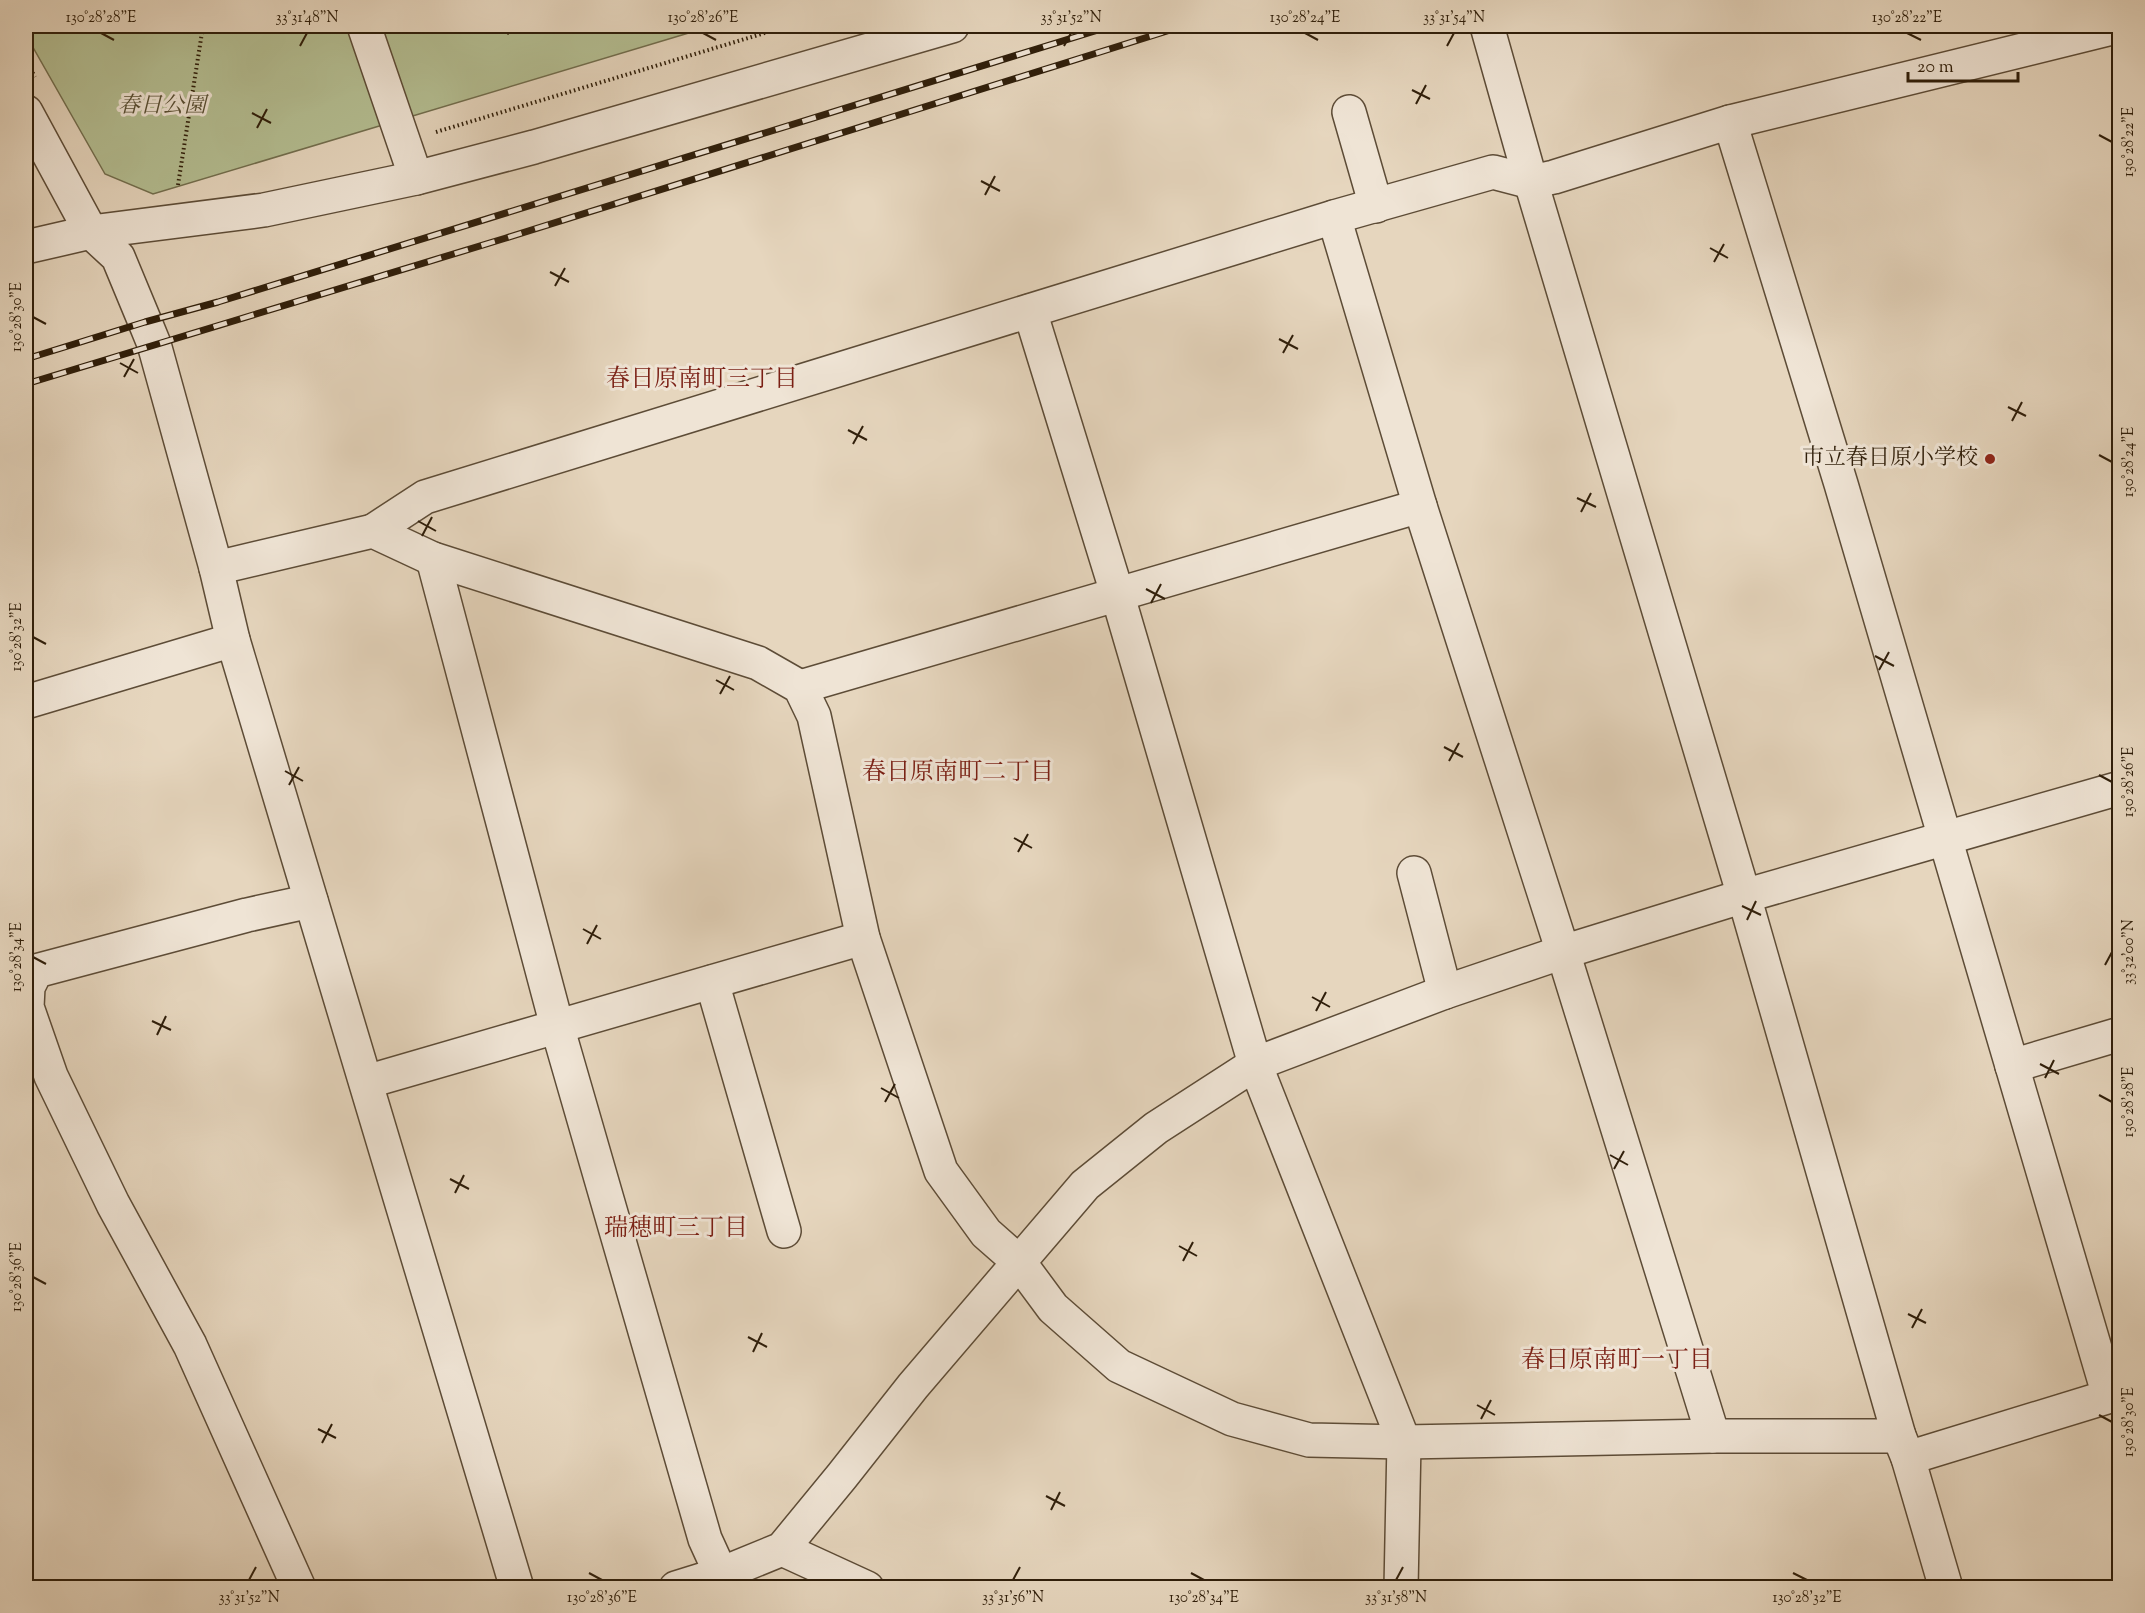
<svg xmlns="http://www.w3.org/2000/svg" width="2145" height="1613" font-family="'Sorts Mill Goudy','Noto Serif JP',serif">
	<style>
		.green { fill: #b4be92; stroke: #726e4e; stroke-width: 1.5 }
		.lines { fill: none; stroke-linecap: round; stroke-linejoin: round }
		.minor-casing { stroke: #5d4c37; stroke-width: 36 }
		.path { stroke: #2f1e0a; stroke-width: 4; stroke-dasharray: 1.5 3; stroke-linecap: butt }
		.minor { stroke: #efe4d5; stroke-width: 33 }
		.rail-casing { stroke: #2f1e0a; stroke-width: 7 }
		.rail { stroke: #efe4d5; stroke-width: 4.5; stroke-dasharray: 14; stroke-linecap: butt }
		.ticks { fill: none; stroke: #2f1e0a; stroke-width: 2 }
		.poi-dot { fill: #8f2418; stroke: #efe4d5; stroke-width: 2 }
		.labels { text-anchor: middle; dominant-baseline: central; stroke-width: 6; stroke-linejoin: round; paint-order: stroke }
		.park-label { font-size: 22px; font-style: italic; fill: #574e33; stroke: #efe4d5 }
		.poi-label { font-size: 22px; fill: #2f1e0a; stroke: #efe4d5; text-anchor: end }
		.neighbourhood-label { font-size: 24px; fill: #7a1f14; stroke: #efe4d5 }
		.neatline { fill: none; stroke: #2f1e0a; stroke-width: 2 }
		.ticks-label { font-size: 15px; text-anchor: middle; fill: #2f1e0a }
	</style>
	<rect width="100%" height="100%" fill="#e6d6be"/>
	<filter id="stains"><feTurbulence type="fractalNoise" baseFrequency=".00333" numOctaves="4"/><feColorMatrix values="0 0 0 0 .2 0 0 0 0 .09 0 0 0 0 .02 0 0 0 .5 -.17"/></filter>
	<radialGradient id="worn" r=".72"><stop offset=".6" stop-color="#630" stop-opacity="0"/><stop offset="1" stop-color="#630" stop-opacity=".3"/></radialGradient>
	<!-- green -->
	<path class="green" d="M26,26h686l-559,168 -48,-20 -79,-139z"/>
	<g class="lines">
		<defs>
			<g id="minor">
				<path d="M364,26l52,152"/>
				<path d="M1487,26l44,156 213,714 155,540 9,22 38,130"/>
				<path d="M26,112l65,120 27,25 27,65 9,22 62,224 17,72 284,948"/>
				<path d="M1349,112l27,94"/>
				<path d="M1730,122l111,362 268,912"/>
				<path d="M1334,217l86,289 143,446 150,484"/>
				<path d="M26,247l65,-15 173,-22 152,-32 118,-31 418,-121"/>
				<path d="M1030,311l87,282 138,471 149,378 -3,146"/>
				<path d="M373,531l52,-34 909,-280 159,-45 38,10 23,-5 176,-55 390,-96"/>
				<path d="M433,559l124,467 148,513 16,35 11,14"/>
				<path d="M216,568l157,-37 60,28 325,104 42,24 14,29 49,222 78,233 45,62 33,29 34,46 66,58 113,53 77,21 95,2 309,-6h186"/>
				<path d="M800,687l620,-181"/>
				<path d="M26,702l207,-62"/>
				<path d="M1414,873l31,119"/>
				<path d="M712,982l72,249"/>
				<path d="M2012,1066l108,-32"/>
				<path d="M366,1082l497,-144"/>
				<path d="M1908,1458l212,-65"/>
				<path d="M782,1549l85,39"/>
				<path d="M299,1588l-109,-243 -77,-141 -62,-128 -24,-69 1,-20 8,-16 211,-56 64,-14"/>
				<path d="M676,1588l45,-14 61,-25 60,-73 71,-90 172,-201 71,-57 99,-64 190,-72 118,-40 181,-56 376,-108"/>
			</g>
		</defs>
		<!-- minor casing -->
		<use href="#minor" class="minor-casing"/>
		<!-- path -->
		<g class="path">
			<path d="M507,33l25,-7"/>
			<path d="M26,61l9,16"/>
			<path d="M436,132l352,-106"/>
			<path d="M178,185l25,-159"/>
		</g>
		<!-- minor -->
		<use href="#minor" class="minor"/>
		<defs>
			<g id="rail">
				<path d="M26,359l119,-37 73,-20 893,-276"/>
				<path d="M26,384l480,-146 677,-212"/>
			</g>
		</defs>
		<!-- rail casing -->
		<use href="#rail" class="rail-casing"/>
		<!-- rail -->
		<use href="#rail" class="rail"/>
	</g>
	<!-- ticks -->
	<path class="ticks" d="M101,33l13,7M703,33l13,7M1305,33l13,7M1907,33l14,7M300,46l7,-13M1064,46l7,-13M1447,46l7,-13M1412,90l18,9M1416,104l10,-19M252,113l19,10M257,128l10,-19M2099,135l13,7M981,181l19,10M985,195l10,-19M1710,248l18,10M1714,262l10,-18M550,272l19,10M555,286l10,-18M33,317l13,7M1279,339l19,10M1283,353l10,-18M120,363l18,10M124,377l10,-18M2008,407l18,9M2012,421l10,-19M848,430l19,10M853,444l10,-18M2099,455l13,7M1577,498l19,9M1581,512l10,-19M418,521l18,10M422,536l10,-19M1146,589l19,10M1151,603l10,-19M33,637l13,7M1875,656l19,10M1879,670l10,-18M716,680l18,10M720,694l10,-18M1444,747l19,10M1449,761l10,-18M285,771l18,10M2099,775l13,7M289,785l10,-18M1014,838l18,10M1018,852l10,-18M1742,906l19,9M1747,920l9,-19M583,929l18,10M587,944l10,-19M33,957l13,7M2105,965l7,-13M1312,997l18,10M1316,1011l10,-19M152,1021l19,9M157,1035l9,-19M2040,1064l19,10M2045,1078l9,-18M881,1088l18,10M2099,1095l13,7M885,1102l10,-18M1610,1155l18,10M1614,1169l10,-18M450,1179l19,10M455,1193l9,-18M1179,1246l18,10M1183,1261l10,-19M33,1277l13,7M1908,1314l18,9M1912,1328l10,-19M748,1337l19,10M753,1352l9,-19M1477,1405l18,10M2099,1415l13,7M1481,1419l10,-19M318,1429l18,9M322,1443l10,-19M1046,1496l19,10M1051,1510l9,-18M589,1573l13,7M1191,1573l13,7M1793,1573l14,7M249,1580l7,-13M1013,1580l7,-13M1396,1580l7,-13"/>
	<!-- markers -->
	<circle class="poi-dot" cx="1990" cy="459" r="6"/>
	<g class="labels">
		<!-- park labels -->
		<g class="park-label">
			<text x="162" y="107">春日公園</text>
		</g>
		<!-- poi labels -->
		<g class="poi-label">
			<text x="1978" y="459">市立春日原小学校</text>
		</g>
		<!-- neighbourhood labels -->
		<g class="neighbourhood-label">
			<text x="702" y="380">春日原南町三丁目</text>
			<text x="958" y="773">春日原南町二丁目</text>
			<text x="676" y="1229">瑞穂町三丁目</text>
			<text x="1617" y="1361">春日原南町一丁目</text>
		</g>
	</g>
	<!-- margin -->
	<rect width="2145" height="1613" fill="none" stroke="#e6d6be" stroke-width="66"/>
	<!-- scale -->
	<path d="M1908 72v9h110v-9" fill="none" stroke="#2f1e0a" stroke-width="3"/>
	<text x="1917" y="72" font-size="18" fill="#2f1e0a" stroke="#efe4d5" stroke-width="4.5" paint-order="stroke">20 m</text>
	<rect x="33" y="33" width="2079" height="1547" class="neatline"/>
	<g class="ticks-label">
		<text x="101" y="22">130°28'28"E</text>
		<text x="307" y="22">33°31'48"N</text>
		<text x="703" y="22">130°28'26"E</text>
		<text x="1071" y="22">33°31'52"N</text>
		<text x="1305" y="22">130°28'24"E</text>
		<text x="1454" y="22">33°31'54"N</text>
		<text x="1907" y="22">130°28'22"E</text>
		<text transform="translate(2128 142) rotate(-90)" y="5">130°28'22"E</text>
		<text transform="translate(16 317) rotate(-90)" y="5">130°28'30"E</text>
		<text transform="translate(2128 462) rotate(-90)" y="5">130°28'24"E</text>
		<text transform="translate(16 637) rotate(-90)" y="5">130°28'32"E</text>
		<text transform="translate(2128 782) rotate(-90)" y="5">130°28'26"E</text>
		<text transform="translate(2128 952) rotate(-90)" y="5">33°32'00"N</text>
		<text transform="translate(16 957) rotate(-90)" y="5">130°28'34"E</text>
		<text transform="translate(2128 1102) rotate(-90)" y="5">130°28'28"E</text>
		<text transform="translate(16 1277) rotate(-90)" y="5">130°28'36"E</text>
		<text transform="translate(2128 1422) rotate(-90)" y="5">130°28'30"E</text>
		<text x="249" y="1602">33°31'52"N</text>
		<text x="602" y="1602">130°28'36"E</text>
		<text x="1013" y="1602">33°31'56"N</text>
		<text x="1204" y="1602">130°28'34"E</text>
		<text x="1396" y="1602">33°31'58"N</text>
		<text x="1807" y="1602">130°28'32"E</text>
	</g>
	<rect width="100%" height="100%" filter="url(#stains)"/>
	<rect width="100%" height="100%" fill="url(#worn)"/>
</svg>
